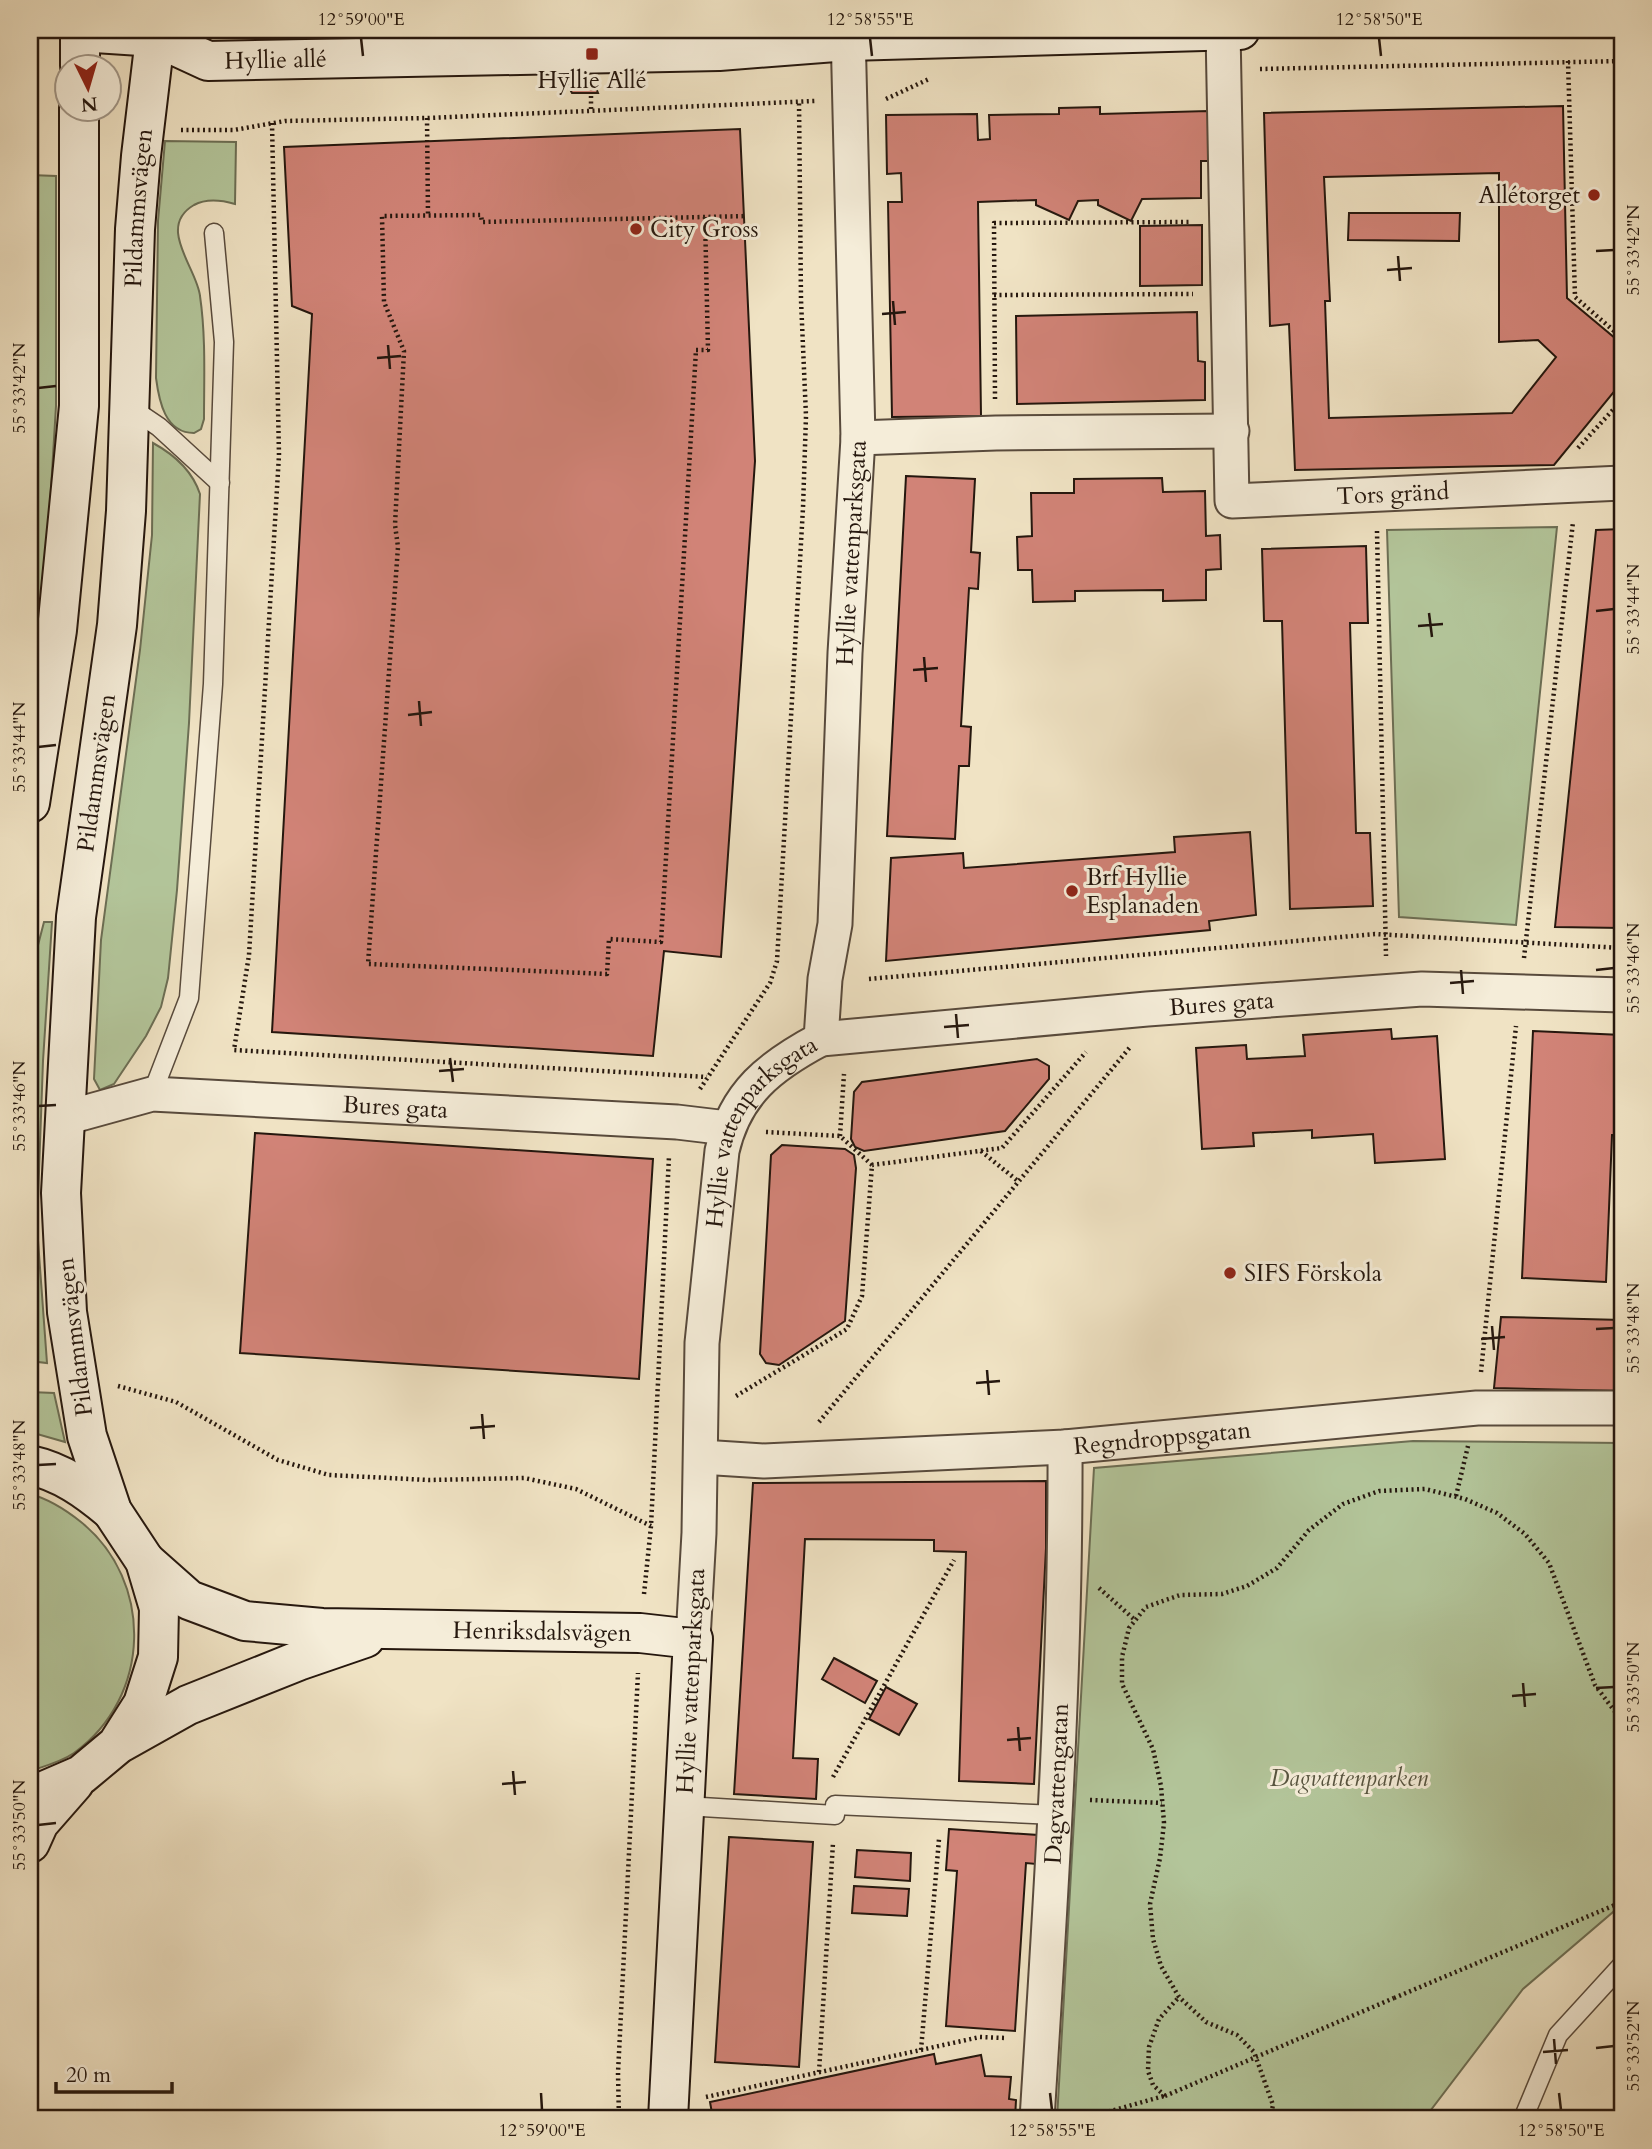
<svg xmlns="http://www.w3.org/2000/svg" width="1652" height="2149" font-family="Cardo,serif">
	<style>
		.green { fill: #b3c59a; stroke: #6c6e54; stroke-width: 2 }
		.building { fill: #d18377; stroke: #25170e; stroke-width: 2; fill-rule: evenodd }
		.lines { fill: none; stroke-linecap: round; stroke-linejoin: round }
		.lane-casing { stroke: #584a3c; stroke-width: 21 }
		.street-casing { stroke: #584a3c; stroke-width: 37 }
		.secondary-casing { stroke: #25170e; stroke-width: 42 }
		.path { stroke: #25170e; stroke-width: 4.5; stroke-dasharray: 2 3.5; stroke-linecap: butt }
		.lane { stroke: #f5edd9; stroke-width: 18 }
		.street { stroke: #f5edd9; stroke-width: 33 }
		.secondary { stroke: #f5edd9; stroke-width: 38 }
		.path-bridge { stroke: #25170e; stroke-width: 4.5; stroke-dasharray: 2 3.5; stroke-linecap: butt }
		.ticks { fill: none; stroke: #25170e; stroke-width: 2.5 }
		.poi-dot { fill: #8f2418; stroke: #f5edd9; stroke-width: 2.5 }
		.labels { text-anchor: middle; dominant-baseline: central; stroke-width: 6; stroke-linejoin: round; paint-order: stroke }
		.street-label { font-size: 24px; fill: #25170e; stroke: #f5edd9 }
		.poi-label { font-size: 24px; fill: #25170e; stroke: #f5edd9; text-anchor: start }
		.park-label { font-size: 24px; font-style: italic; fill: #57543f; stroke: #f5edd9 }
		.neatline { fill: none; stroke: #25170e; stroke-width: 2.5 }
		.ticks-label { font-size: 18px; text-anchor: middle; fill: #25170e }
	</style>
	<rect width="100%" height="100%" fill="#f0e3c4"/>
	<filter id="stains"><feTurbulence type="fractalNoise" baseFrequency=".00286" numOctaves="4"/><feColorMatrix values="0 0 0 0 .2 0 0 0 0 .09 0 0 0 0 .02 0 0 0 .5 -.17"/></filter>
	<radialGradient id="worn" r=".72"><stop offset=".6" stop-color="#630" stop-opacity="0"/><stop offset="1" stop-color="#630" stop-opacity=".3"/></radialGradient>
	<!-- green -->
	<g class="green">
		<path d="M165,141l71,1 -1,62c-14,-4 -28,-6 -41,1 -38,22 3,63 6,91 6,41 4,83 4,123l-3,10 -7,4c-29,0 -35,-32 -38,-55l2,-157z"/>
		<path d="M30,175l26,1v230l-14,232 -12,97z"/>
		<path d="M153,443c22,12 39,27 47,51l-11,229 -12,167 -9,88 -7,29 -15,29 -32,48 -14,6 -6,-11 7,-139 39,-290 12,-115z"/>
		<path d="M1557,527l-41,398 -117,-8 -12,-387z"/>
		<path d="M44,922h8l-9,139 -6,166 10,136 -17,-2v-385z"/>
		<path d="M30,1392l24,1 11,49 -35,-10z"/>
		<path d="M1413,1441l209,2v465l-3,-1 -96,82 -99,130h-367l37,-651z"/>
		<path d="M30,1494c19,5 36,16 51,28 73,59 71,175 -7,231 -13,9 -29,13 -44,18z"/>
	</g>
	<!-- building -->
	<g class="building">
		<path d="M594,83l4,10h-26l-5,-9z"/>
		<path d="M1563,106l4,192 55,46v38l-68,83 -259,5 -6,-146 -19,2 -6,-213zM1499,173v169l39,-2 18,17 -44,56 -183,5 -4,-117h5l-6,-124z"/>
		<path d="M1100,107v7l108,-3 1,50h-8v37l-59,1 -11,22 -33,-16v-5l-20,1 -9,19 -33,-15v-5l-58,2 3,214 -89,1 -4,-215h14l-1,-29 -14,1 -1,-59 91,-1 1,26 12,-1 -1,-24 70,-1v-6z"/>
		<path d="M740,129l15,332 -34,496 -57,-6 -11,105 -381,-24 40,-718 -20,-8 -8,-159z"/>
		<path d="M1349,213h111l-1,28 -111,-1z"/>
		<path d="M1202,225v60l-62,1v-60z"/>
		<path d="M1197,312l1,49 7,1v38l-188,4 -1,-88z"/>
		<path d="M906,476l69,3 -4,73 9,1 -2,36 -9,-1 -8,138 10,1 -2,39h-10l-4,73 -68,-3z"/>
		<path d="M1162,478l1,14 42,-1 1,45 14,-1 1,34 -15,1v30l-43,1v-11l-88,1v10l-42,1 -1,-32h-14l-1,-33 15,-1 -1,-43h43v-14z"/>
		<path d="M1622,529v399l-67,-1 41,-397z"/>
		<path d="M1366,546l2,77h-18l6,210h14l3,73 -83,3 -8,-288h-18l-2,-72z"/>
		<path d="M1250,832l6,83 -47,6 1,9 -324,31 5,-103 72,-5 1,15 211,-16 -1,-15z"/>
		<path d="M1391,1029l1,10 45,-3 8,123 -70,4 -2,-29 -61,4v-8l-59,3 1,13 -52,3 -6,-101 50,-3 1,14 58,-3 -2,-21z"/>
		<path d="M1533,1031l89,4v100h-10l-6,147 -84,-4z"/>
		<path d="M1037,1059l12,7v13l-44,52 -141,20 -9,-4 -4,-8 3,-47 8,-10z"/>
		<path d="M255,1133l398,26 -14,220 -399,-26z"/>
		<path d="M782,1145l63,4 9,6 2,13 -11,153 -66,44 -13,-2 -6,-9 11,-199z"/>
		<path d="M1501,1317l121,3v71l-128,-3z"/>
		<path d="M1046,1481v67l-12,236 -75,-3 7,-229 -32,-1v-11l-129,-1 -12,219 25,1 -2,40 -82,-5 19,-311z"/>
		<path d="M834,1658l43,23 -12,22 -43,-24z"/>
		<path d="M886,1687l31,17 -18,31 -30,-16z"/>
		<path d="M949,1829l89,6 -2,29 -10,-1 -11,168 -69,-5 11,-155 -11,-1z"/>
		<path d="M729,1837l84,5 -14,225 -84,-5z"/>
		<path d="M857,1850l54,3 -1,28 -55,-4z"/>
		<path d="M854,1886l55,3 -2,27 -55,-3z"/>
		<path d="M934,2054l2,10 45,-9 4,21 26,1 -2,22 7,1 -1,19h-302l-3,-17z"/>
	</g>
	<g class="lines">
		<defs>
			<g id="lane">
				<path d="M131,408l28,19 61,56"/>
				<path d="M152,1094l37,-96 24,-314 11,-342 -10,-109"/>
				<path d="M685,1806l150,9v-10l221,10"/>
				<path d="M1523,2119l35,-84 64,-70"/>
			</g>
			<g id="street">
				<path id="s1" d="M1223,30l9,471 390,-18"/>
				<path d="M858,438l138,-5 236,-2"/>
				<path id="s2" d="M821,1039l326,-30 275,-20 200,6"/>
				<path id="s3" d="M65,1118l87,-24 525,28 50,6"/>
				<path id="s4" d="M701,1457l63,4 301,-14 412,-39h145"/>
				<path id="s5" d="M693,1639l6,-106 3,-190 20,-192c13,-58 48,-85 99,-112l4,-60 10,-55 10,-271 13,-215 -10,-408"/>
				<path id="s6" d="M1037,2119c14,-224 29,-448 28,-672"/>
			</g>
			<g id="secondary">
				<path id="s7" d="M80,32l76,5 52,24 511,-10 129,-10 392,-11"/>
				<path d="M80,66v-36"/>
				<path d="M30,803l27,-173 22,-224v-298"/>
				<path d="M30,1465c32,7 57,25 82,46"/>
				<path id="s8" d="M145,1561l44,39 56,21 77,7 318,5 53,6 -25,480"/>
				<path d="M122,1742l66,-37 110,-44 67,-23"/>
				<path id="s9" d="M30,1797l51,-22 36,-30 26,-41 15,-47 1,-49 -14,-47 -33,-50 -25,-75 -20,-124 -6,-119 15,-276 41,-292 9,-114 9,-282 6,-73 15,-126"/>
				<path d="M30,1843l9,-20 35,-40"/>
			</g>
		</defs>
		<!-- lane casing -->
		<use href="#lane" class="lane-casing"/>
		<!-- street casing -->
		<use href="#street" class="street-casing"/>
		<!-- secondary casing -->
		<use href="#secondary" class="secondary-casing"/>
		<!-- path -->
		<g class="path">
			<path d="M1568,61l7,236 47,41"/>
			<path d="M1260,69l362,-8"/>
			<path d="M886,99l43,-20"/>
			<path d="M591,109v-16"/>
			<path d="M427,118l1,97"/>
			<path d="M272,123l7,332 -30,500 -15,95 473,27"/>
			<path d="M181,130h53l51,-9 142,-3 388,-17"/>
			<path d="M705,217l-223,5 -1,-7 -99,1 2,86 20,49 -9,174 3,22 -30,417 239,10 2,-35 52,3 35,-592h12l-3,-133 42,-1"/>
			<path d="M994,295l199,-1"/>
			<path d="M995,399l-1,-176 197,-1"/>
			<path d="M1578,448l44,-48"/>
			<path d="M1377,531l9,425"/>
			<path d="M1524,958l49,-436"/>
			<path d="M869,979l506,-45 247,14"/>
			<path d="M700,1089l70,-106 7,-22 26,-453 3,-92 -5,-116 -2,-199"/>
			<path d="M766,1132l74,4 32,29"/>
			<path d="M840,1136l4,-62"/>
			<path d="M981,1151l38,31"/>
			<path d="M1481,1372l35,-346"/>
			<path d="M30,1378l9,1"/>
			<path d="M118,1386l58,16 102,58 51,15 100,5 95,-2 52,11 75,37"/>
			<path d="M736,1396l111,-67 15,-33 10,-131 130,-17 84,-96"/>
			<path d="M819,1422l312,-376"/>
			<path d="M1456,1496l12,-50"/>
			<path d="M1099,1588l36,32"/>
			<path d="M644,1594l7,-68 18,-370"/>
			<path d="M833,1777l121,-217"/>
			<path d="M1090,1800l72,3"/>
			<path d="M1394,1998l228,-96"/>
			<path d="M921,2050l18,-211"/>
			<path d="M819,2072l14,-229"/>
			<path d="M1165,2096l-12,-11 -5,-14 1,-24 10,-28 20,-22"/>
			<path d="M706,2097l274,-60 26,1"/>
			<path d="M619,2119l-1,-46 20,-400"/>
			<path d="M1082,2119l82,-23"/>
			<path d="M1270,2119l3,-14 -19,-53 -17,-17 -31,-13 -27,-25 -18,-31 -8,-27 -3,-35 10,-46 4,-35 -3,-37 -8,-37 -31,-65v-27l7,-29 17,-21 34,-12 42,-1 25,-8 30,-18 32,-38 34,-26 36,-13 46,-2 40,10 32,14 28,21 24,29 46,122 27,36"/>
		</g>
		<!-- lane -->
		<use href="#lane" class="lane"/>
		<!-- street -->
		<use href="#street" class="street"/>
		<!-- secondary -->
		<use href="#secondary" class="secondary"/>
		<!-- path-bridge -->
		<path class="path-bridge" d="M1165,2096l229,-98"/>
	</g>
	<!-- ticks -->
	<path class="ticks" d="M361,38l2,18M870,38l2,18M1379,38l2,18M1596,251l18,-1M1398,256l2,25M1387,270l25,-2M893,301l2,24M882,314l24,-2M388,345l2,24M377,358l24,-2M38,388l18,-2M1596,611l18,-2M1429,613l3,24M1418,626l25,-2M924,657l2,25M913,670l25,-2M419,701l2,25M408,715l24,-3M38,747l18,-2M1461,970l2,24M1596,970l18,-2M1450,983l24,-2M956,1014l2,24M944,1027l25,-2M450,1058l3,24M439,1071l25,-2M38,1106l18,-1M1492,1326l2,24M1596,1329l18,-1M1481,1339l24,-2M987,1370l2,25M976,1383l24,-2M482,1414l2,25M470,1428l25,-2M38,1465l18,-1M1523,1683l2,24M1596,1688l18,-1M1512,1696l24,-2M1018,1727l2,24M1007,1740l24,-2M513,1771l2,24M502,1784l24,-2M38,1825l18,-2M1554,2039l2,25M1596,2048l18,-2M1543,2052l25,-2M541,2093l1,17M1050,2093l2,17M1559,2093l2,17"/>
	<!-- markers -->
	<g class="poi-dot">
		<rect x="585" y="47" width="14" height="14" rx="3.5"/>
		<circle cx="1594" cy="195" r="7"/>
		<circle cx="636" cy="229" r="7"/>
		<circle cx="1072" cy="891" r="7"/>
		<circle cx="1230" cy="1273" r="7"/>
	</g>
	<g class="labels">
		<!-- street labels -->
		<g class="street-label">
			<text stroke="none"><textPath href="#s7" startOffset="201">Hyllie allé</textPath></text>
			<text stroke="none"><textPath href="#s9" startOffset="1671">Pildammsvägen</textPath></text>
			<text stroke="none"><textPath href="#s1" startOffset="632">Tors gränd</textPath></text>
			<text stroke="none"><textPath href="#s5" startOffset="1132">Hyllie vattenparksgata</textPath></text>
			<text stroke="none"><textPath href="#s9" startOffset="1104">Pildammsvägen</textPath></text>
			<text stroke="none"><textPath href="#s2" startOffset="402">Bures gata</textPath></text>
			<text stroke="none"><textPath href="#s3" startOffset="334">Bures gata</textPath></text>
			<text stroke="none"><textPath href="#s5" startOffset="525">Hyllie vattenparksgata</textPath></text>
			<text transform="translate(75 1337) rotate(-97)">Pildammsvägen</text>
			<text stroke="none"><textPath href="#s4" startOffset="462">Regndroppsgatan</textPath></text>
			<text stroke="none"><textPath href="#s8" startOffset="416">Henriksdalsvägen</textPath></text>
			<text transform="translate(691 1681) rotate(-87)">Hyllie vattenparksgata</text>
			<text stroke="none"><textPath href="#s6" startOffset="336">Dagvattengatan</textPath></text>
		</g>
		<!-- poi labels -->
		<g class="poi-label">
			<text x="592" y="80" text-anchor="middle">Hyllie Allé</text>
			<text x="1580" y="195" text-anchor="end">Allétorget</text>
			<text x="650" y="229">City Gross</text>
			<text x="1086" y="877">Brf Hyllie<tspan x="1086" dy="28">Esplanaden</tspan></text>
			<text x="1244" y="1273">SIFS Förskola</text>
		</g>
		<!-- park labels -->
		<g class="park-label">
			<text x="1349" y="1778">Dagvattenparken</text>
		</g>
	</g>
	<!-- margin -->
	<rect width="1652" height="2149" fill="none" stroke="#f0e3c4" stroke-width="77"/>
	<!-- north arrow -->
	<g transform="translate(88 88) rotate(175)"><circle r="33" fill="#f5edd9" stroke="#a29788" stroke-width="2"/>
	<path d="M0-5L12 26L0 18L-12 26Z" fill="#8f2418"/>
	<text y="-10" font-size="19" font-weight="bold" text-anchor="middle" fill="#25170e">N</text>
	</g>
	<!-- scale -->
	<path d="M56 2082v10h116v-10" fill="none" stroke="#25170e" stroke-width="3.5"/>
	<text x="66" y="2082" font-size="21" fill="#25170e" stroke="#f5edd9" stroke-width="5" paint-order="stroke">20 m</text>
	<rect x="38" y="38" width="1576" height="2072" class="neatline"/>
	<g class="ticks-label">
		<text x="361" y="25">12°59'00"E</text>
		<text x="870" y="25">12°58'55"E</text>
		<text x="1379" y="25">12°58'50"E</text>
		<text transform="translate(1633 250) rotate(-90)" y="6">55°33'42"N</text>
		<text transform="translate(19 388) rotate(-90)" y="6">55°33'42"N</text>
		<text transform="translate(1633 609) rotate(-90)" y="6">55°33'44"N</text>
		<text transform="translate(19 747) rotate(-90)" y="6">55°33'44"N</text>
		<text transform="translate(1633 968) rotate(-90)" y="6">55°33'46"N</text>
		<text transform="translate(19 1106) rotate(-90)" y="6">55°33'46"N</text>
		<text transform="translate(1633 1328) rotate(-90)" y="6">55°33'48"N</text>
		<text transform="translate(19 1465) rotate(-90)" y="6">55°33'48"N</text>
		<text transform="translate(1633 1687) rotate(-90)" y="6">55°33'50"N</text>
		<text transform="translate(19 1825) rotate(-90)" y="6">55°33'50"N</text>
		<text transform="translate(1633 2046) rotate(-90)" y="6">55°33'52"N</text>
		<text x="542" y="2136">12°59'00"E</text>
		<text x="1052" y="2136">12°58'55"E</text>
		<text x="1561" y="2136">12°58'50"E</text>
	</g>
	<rect width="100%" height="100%" filter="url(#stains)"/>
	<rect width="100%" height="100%" fill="url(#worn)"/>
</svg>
